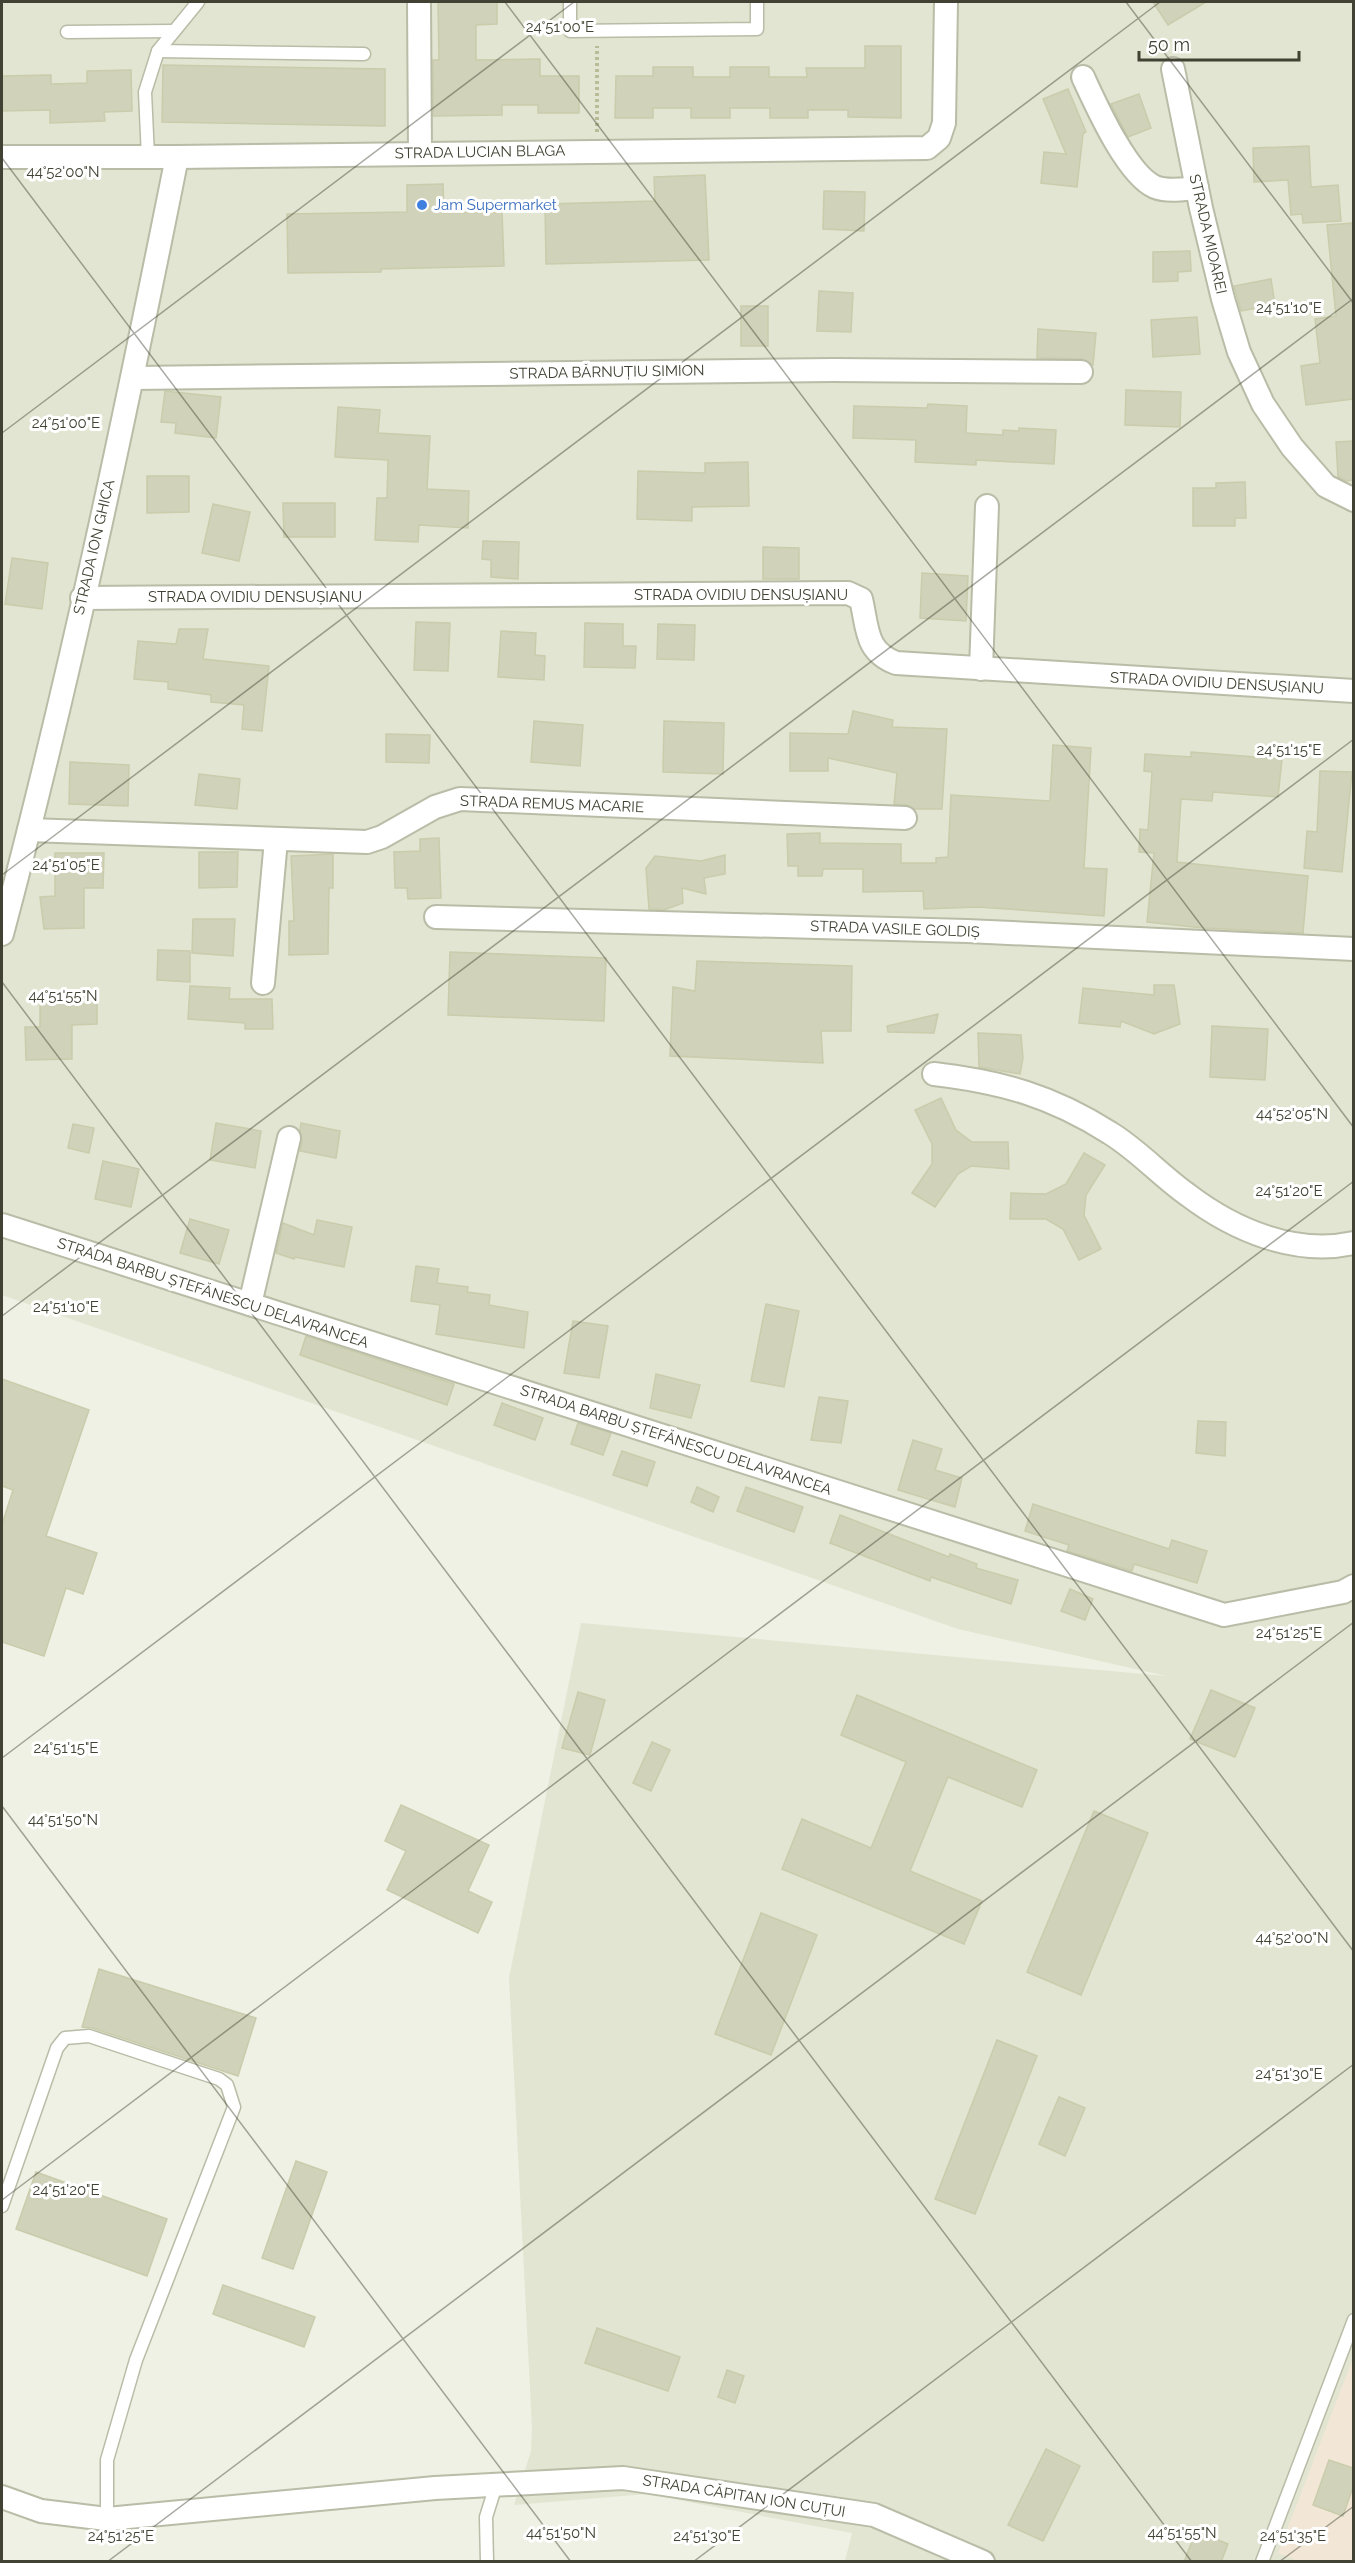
<svg xmlns="http://www.w3.org/2000/svg" width="1355" height="2563" font-family="Raleway,sans-serif">
	<style>
		.residential { fill: #e2e5d1 }
		.medical { fill: #f2e7d6 }
		.building { fill: #d0d2b9; stroke: #caccac; stroke-width: 1.5 }
		.lines { fill: none; stroke-linecap: round; stroke-linejoin: round }
		.lane-casing { stroke: #b9bca6; stroke-width: 15 }
		.street-casing { stroke: #b9bca6; stroke-width: 26 }
		.path { stroke: #b9bd97; stroke-width: 4; stroke-dasharray: 3 3; stroke-linecap: butt }
		.lane { stroke: #fff; stroke-width: 12 }
		.street { stroke: #fff; stroke-width: 22 }
		.ticks { fill: none; stroke: #414233; stroke-width: 1.5; stroke-opacity: 0.45 }
		.shop-dot { fill: #3f7fe0; stroke: #fff; stroke-width: 2 }
		.labels { text-anchor: middle; dominant-baseline: central; stroke-width: 6; stroke-linejoin: round; paint-order: stroke }
		.street-label { font-size: 15px; fill: #414233; stroke: #fff }
		.shop-label { font-size: 15px; fill: #366cbe; stroke: #fff; text-anchor: start }
		.ticks-label { font-size: 15px; text-anchor: middle; fill: #414233; stroke: #fff; stroke-width: 6; stroke-linejoin: round; paint-order: stroke }
	</style>
	<rect width="100%" height="100%" fill="#eef1e3"/>
	<!-- residential -->
	<path class="residential" d="M2,2h1351v2559h-508l7,-28 -205,-39 -133,11 17,-54 1,-24 -23,-449 72,-355 585,53 -208,-47 -956,-334z"/>
	<!-- medical -->
	<path class="medical" d="M1353,2358v203h-55l-20,-8z"/>
	<!-- building -->
	<g class="building">
		<path d="M438,2h59v22l-21,1v35l64,-1v17h39v37h-41v-8h-36v10l-69,1v-56h6z"/>
		<path d="M1153,2h53l-38,23z"/>
		<path d="M865,46h36v72l-53,-1v-7h-40v8h-38v-10h-40v10h-39v-10h-38v10h-38l1,-42h37v-9h40v10h37v-10h39v10h38l-1,-9h59z"/>
		<path d="M163,65l222,4v57l-223,-4z"/>
		<path d="M131,70l1,41 -28,1 1,9 -55,2v-13l-48,1v-35l49,-1v9l36,-1v-12z"/>
		<path d="M1068,89l18,43 -3,2 -6,53 -36,-4 3,-31 22,2 -23,-55z"/>
		<path d="M1139,94l12,34 -23,9 -17,-33z"/>
		<path d="M1309,146l2,41 27,-2 3,36 -38,2 -1,-9 -11,1 -3,-35 -34,2 -1,-34z"/>
		<path d="M705,175l4,85 -163,4 -1,-60 110,-3 -1,-24z"/>
		<path d="M443,184l1,29 58,-1 2,54 -123,3v3l-93,1 -1,-59 120,-2v-27z"/>
		<path d="M824,191l41,1 -1,39 -41,-2z"/>
		<path d="M1353,223v176l-47,6 -5,-39 19,-3 -5,-44 21,-3 -9,-91z"/>
		<path d="M1190,251l1,20 -13,1v9l-25,1v-30z"/>
		<path d="M1271,279l4,26 -34,6 -7,-25z"/>
		<path d="M819,291l34,2 -2,39 -34,-1z"/>
		<rect x="741" y="306" width="27" height="40"/>
		<path d="M1197,317l3,37 -47,3 -2,-37z"/>
		<path d="M1038,329l58,4 -3,32 -11,-6 -45,-1z"/>
		<path d="M1126,390l55,2 -1,35 -55,-2z"/>
		<path d="M165,391l56,6 -5,41 -41,-5 1,-10 -15,-1z"/>
		<path d="M928,404l39,2 -1,27 37,2v-5l16,1v-3l37,2 -2,34 -78,-4v5l-61,-3 1,-22 -63,-2 1,-32 73,2z"/>
		<path d="M338,407l42,3 -2,23 52,3 -3,53 42,2 -1,37 -49,-3 -1,17 -43,-2 2,-42h10l1,-38 -53,-3z"/>
		<path d="M1353,441v39l-7,1 -8,-4 -2,-35z"/>
		<path d="M748,462l1,44 -57,1v14l-55,-2 1,-48 67,2v-10z"/>
		<path d="M147,476h42v36l-42,1z"/>
		<path d="M1245,482l1,36h-11v8h-42v-38h23v-5z"/>
		<path d="M283,503h52v34h-51z"/>
		<path d="M213,504l37,8 -11,49 -37,-8z"/>
		<path d="M483,541l36,1 -1,37 -27,-2v-17l-9,-1z"/>
		<path d="M763,547l36,1v31h-36z"/>
		<path d="M12,558l36,5 -6,46 -37,-5z"/>
		<path d="M922,573l46,3 -2,45 -46,-3z"/>
		<path d="M416,622l34,1 -2,48 -34,-1z"/>
		<path d="M585,623l38,1v22h13l-1,22 -51,-1z"/>
		<path d="M658,624l37,1 -1,35 -37,-1z"/>
		<path d="M179,629h29l-5,30 66,7 -7,65 -20,-2 2,-24 -33,-3v-7l-43,-6v-7l-34,-3 4,-38 38,3z"/>
		<path d="M501,631l35,2 -1,22 10,1 -1,24 -46,-3z"/>
		<path d="M853,711l40,9 -1,7 55,2 -5,80h-28l-8,-4 -12,-1 3,-31 -69,-15v13h-38v-38l58,1z"/>
		<path d="M534,721l49,4 -3,41 -49,-4z"/>
		<path d="M664,721l60,2 -1,51 -60,-2z"/>
		<path d="M386,734l44,1 -1,28 -43,-1z"/>
		<path d="M1053,745l38,3 -7,120 23,1 -3,47 -126,-9 -54,2 -1,-18 -60,1v-23h-40l-1,7h-24v-10h-10l-1,-32 33,-1v10l81,1v19h35v-5l12,-1 3,-62 99,6z"/>
		<path d="M1191,752l91,7 -4,38 -65,-5 -1,9 -31,-2 -4,63 131,14 -5,57 -100,-5 -56,-6 7,-69 -15,-1 1,-23 8,1 4,-58 -8,-1 1,-17 46,3z"/>
		<path d="M70,762l59,3 -1,41 -59,-2z"/>
		<path d="M1320,771l32,1 -10,100 -38,-4 3,-37 10,1z"/>
		<path d="M199,774l41,5 -3,30 -42,-4z"/>
		<path d="M439,838l2,60 -33,1 -1,-11h-12l-1,-36 26,-1v-12z"/>
		<path d="M199,852h39l-1,35 -38,1z"/>
		<path d="M55,853h49l-1,35h-19v40l-40,1 -4,-32 15,-1z"/>
		<path d="M333,854v34h-4l-1,66 -39,1v-34h5l-3,-65z"/>
		<path d="M725,855v19l-21,4 2,16 -24,-6 1,15 -19,7 -15,-1 -3,-41 9,-12 46,5z"/>
		<path d="M193,919h42l-2,37 -41,-3z"/>
		<path d="M158,950l32,1v31l-33,-2z"/>
		<path d="M450,952l156,6 -2,63 -156,-6z"/>
		<path d="M697,961l155,5 -1,65h-30l2,32 -153,-7 3,-69 22,4z"/>
		<path d="M1154,985h20l6,39 -26,10 -33,-13 -1,6 -41,-4 4,-35 71,7z"/>
		<path d="M190,986l40,2 -1,11h43l1,30h-28v-6l-57,-4z"/>
		<path d="M40,997h57v27l-25,1v34l-46,1 -1,-33h15z"/>
		<path d="M938,1014l-4,19 -46,-1 -1,-6z"/>
		<path d="M1212,1026l56,3 -3,51 -55,-3z"/>
		<path d="M978,1033l43,2 2,23 -3,16 -41,-7z"/>
		<path d="M941,1098l15,32 16,12h36l1,27 -38,-3 -13,8 -23,33 -23,-14 20,-29v-20l-17,-34z"/>
		<path d="M216,1123l45,8 -6,37 -45,-8z"/>
		<path d="M301,1123l39,8 -4,27 -36,-7 2,-10 -2,-11z"/>
		<path d="M73,1124l21,4 -5,25 -21,-5z"/>
		<path d="M1084,1153l21,12 -19,30 -2,20 17,34 -22,11 -16,-31 -17,-10h-36l1,-26 35,1 20,-10z"/>
		<path d="M103,1161l36,8 -8,38 -36,-8z"/>
		<path d="M190,1219l39,11 -10,34 -39,-11z"/>
		<path d="M317,1220l35,7 -8,40 -49,-10 -1,2 -18,-6 7,-30 31,12z"/>
		<path d="M416,1266l23,3 -2,14 31,4 -1,5 23,3 -1,10 39,7 -4,36 -88,-14 4,-29 -29,-4z"/>
		<path d="M766,1304l33,7 -15,76 -33,-6z"/>
		<path d="M573,1321l35,5 -9,52 -35,-5z"/>
		<path d="M306,1336l148,48 -7,21 -147,-50z"/>
		<path d="M656,1374l44,11 -9,33 -41,-10z"/>
		<path d="M2,1379l87,31 -43,126 51,17 -14,41 -17,-6 -22,68 -42,-14v-118l11,-34 -11,-4z"/>
		<path d="M819,1397l29,4 -7,42 -30,-3z"/>
		<path d="M502,1403l41,15 -8,22 -41,-15z"/>
		<path d="M1198,1421l28,1 -1,34 -29,-3z"/>
		<path d="M578,1423l33,10 -8,22 -32,-11z"/>
		<path d="M913,1440l29,9 -7,21 27,8 -7,29 -57,-17z"/>
		<path d="M622,1451l33,11 -8,24 -34,-11z"/>
		<path d="M697,1487l22,10 -6,15 -22,-10z"/>
		<path d="M746,1487l57,20 -9,25 -57,-21z"/>
		<path d="M1033,1504l136,45 3,-9 35,11 -10,32 -63,-19 -2,7 -65,-20 2,-6 -44,-14z"/>
		<path d="M840,1515l109,42 1,-3 27,10 -1,4 42,12 -7,24 -80,-27 -1,4 -100,-38z"/>
		<path d="M1070,1589l23,10 -8,21 -24,-9z"/>
		<path d="M1211,1690l44,18 -20,49 -45,-18z"/>
		<path d="M578,1692l27,8 -15,55 -28,-7z"/>
		<path d="M857,1695l180,75 -15,37 -74,-30 -38,94 72,30 -18,43 -182,-75 20,-50 69,29 35,-86 -65,-27z"/>
		<path d="M652,1742l18,8 -19,41 -18,-8z"/>
		<path d="M401,1805l88,40 -21,46 24,11 -14,31 -91,-43 19,-39 -21,-10z"/>
		<path d="M1094,1811l54,22 -67,162 -54,-23z"/>
		<path d="M761,1913l56,22 -46,120 -56,-21z"/>
		<path d="M99,1969l157,49 -18,58 -146,-48 -10,-1z"/>
		<path d="M997,2040l40,16 -62,158 -40,-15z"/>
		<path d="M1059,2097l26,11 -20,48 -26,-12z"/>
		<path d="M296,2161l31,11 -34,97 -31,-11z"/>
		<path d="M36,2172l131,47 -20,57 -131,-47z"/>
		<path d="M223,2285l92,32 -11,30 -91,-33z"/>
		<path d="M597,2328l83,29 -12,34 -83,-28z"/>
		<path d="M727,2370l17,6 -9,27 -17,-6z"/>
		<path d="M1046,2449l34,17 -37,75 -35,-16z"/>
		<path d="M1329,2460l24,8v19l-10,29 -30,-11z"/>
		<path d="M1196,2531l32,13 -7,18h-37z"/>
	</g>
	<g class="lines">
		<defs>
			<g id="lane">
				<path d="M570,2v29l187,-2v-27"/>
				<path d="M67,32l106,-1"/>
				<path d="M158,51l206,3"/>
				<path d="M148,157l-3,-65 13,-41 40,-49"/>
				<path d="M2,2206l55,-158 8,-10 24,-2 130,43 8,6 7,22 -98,253 -29,100v59"/>
				<path d="M487,2562l-1,-45 10,-32"/>
				<path d="M1262,2562l92,-242"/>
			</g>
			<g id="street">
				<path d="M419,2l1,151"/>
				<path d="M1173,69l28,139 22,91 16,53 24,52 29,43 34,39 28,14"/>
				<path d="M1083,77c13,28 44,98 72,110 12,5 30,2 42,1"/>
				<path d="M2,157h175l750,-9 12,-10 5,-15 2,-121"/>
				<path d="M133,378l700,-8 248,2"/>
				<path d="M82,598l766,-5 13,6c7,30 4,52 35,64l458,28"/>
				<path d="M981,669l6,-163"/>
				<path d="M29,830l338,12 15,-5 53,-30 25,-8 445,19"/>
				<path d="M436,917l531,14 387,18"/>
				<path d="M2,934c68,-256 123,-517 175,-777"/>
				<path d="M263,983l13,-143"/>
				<path d="M934,1074c68,8 118,22 176,59 28,17 51,43 78,62 46,35 107,61 166,48"/>
				<path d="M2,1225l1222,390 119,-23 11,-6"/>
				<path d="M250,1304l39,-166"/>
				<path d="M2,2497l39,14 66,8 328,-31 188,-10 251,37 109,47"/>
			</g>
		</defs>
		<!-- lane casing -->
		<use href="#lane" class="lane-casing"/>
		<!-- street casing -->
		<use href="#street" class="street-casing"/>
		<!-- path -->
		<path class="path" d="M597,132v-86"/>
		<!-- lane -->
		<use href="#lane" class="lane"/>
		<!-- street -->
		<use href="#street" class="street"/>
	</g>
	<!-- ticks -->
	<path class="ticks" d="M505,2l849,1126M1126,2l228,302M2,158l1352,1794M2,433l572,-431M2,875l1158,-873M2,982l1190,1580M2,1316l1352,-1018M2,1758l1352,-1019M2,1806l569,756M2,2200l1352,-1019M107,2562l1247,-940M693,2562l661,-498M1279,2562l75,-56"/>
	<!-- markers -->
	<circle class="shop-dot" cx="422" cy="205" r="6"/>
	<g class="labels">
		<!-- street labels -->
		<g class="street-label">
			<text transform="translate(480 152) rotate(-1)">STRADA LUCIAN BLAGA</text>
			<text transform="translate(1208 234) rotate(77)">STRADA MIOAREI</text>
			<text transform="translate(607 372) rotate(-1)">STRADA BĂRNUȚIU SIMION</text>
			<text transform="translate(94 547) rotate(-77)">STRADA ION GHICA</text>
			<text x="741" y="595">STRADA OVIDIU DENSUȘIANU</text>
			<text x="255" y="597">STRADA OVIDIU DENSUȘIANU</text>
			<text transform="translate(1217 683) rotate(3)">STRADA OVIDIU DENSUȘIANU</text>
			<text transform="translate(552 804) rotate(2)">STRADA REMUS MACARIE</text>
			<text transform="translate(895 929) rotate(2)">STRADA VASILE GOLDIȘ</text>
			<text transform="translate(213 1293) rotate(18)">STRADA BARBU ȘTEFĂNESCU DELAVRANCEA</text>
			<text transform="translate(676 1440) rotate(18)">STRADA BARBU ȘTEFĂNESCU DELAVRANCEA</text>
			<text transform="translate(744 2496) rotate(9)">STRADA CĂPITAN ION CUȚUI</text>
		</g>
		<!-- shop labels -->
		<g class="shop-label">
			<text x="434" y="205">Jam Supermarket</text>
		</g>
	</g>
	<g class="ticks-label">
		<text x="560" y="32">24°51'00"E</text>
		<text x="63" y="177">44°52'00"N</text>
		<text x="1289" y="313">24°51'10"E</text>
		<text x="66" y="428">24°51'00"E</text>
		<text x="1289" y="755">24°51'15"E</text>
		<text x="66" y="870">24°51'05"E</text>
		<text x="63" y="1001">44°51'55"N</text>
		<text x="1292" y="1119">44°52'05"N</text>
		<text x="1289" y="1196">24°51'20"E</text>
		<text x="66" y="1312">24°51'10"E</text>
		<text x="1289" y="1638">24°51'25"E</text>
		<text x="66" y="1753">24°51'15"E</text>
		<text x="63" y="1825">44°51'50"N</text>
		<text x="1292" y="1943">44°52'00"N</text>
		<text x="1289" y="2079">24°51'30"E</text>
		<text x="66" y="2195">24°51'20"E</text>
		<text x="561" y="2538">44°51'50"N</text>
		<text x="1182" y="2538">44°51'55"N</text>
		<text x="121" y="2541">24°51'25"E</text>
		<text x="707" y="2541">24°51'30"E</text>
		<text x="1293" y="2541">24°51'35"E</text>
	</g>
	<!-- border -->
	<rect width="1355" height="2563" fill="none" stroke="#414233" stroke-width="6"/>
	<!-- scale -->
	<path d="M1139 51v9h160v-9" fill="none" stroke="#414233" stroke-width="3"/>
	<text x="1148" y="51" font-size="18" fill="#414233" stroke="#ffffff" stroke-width="4.5" paint-order="stroke">50 m</text>
</svg>
